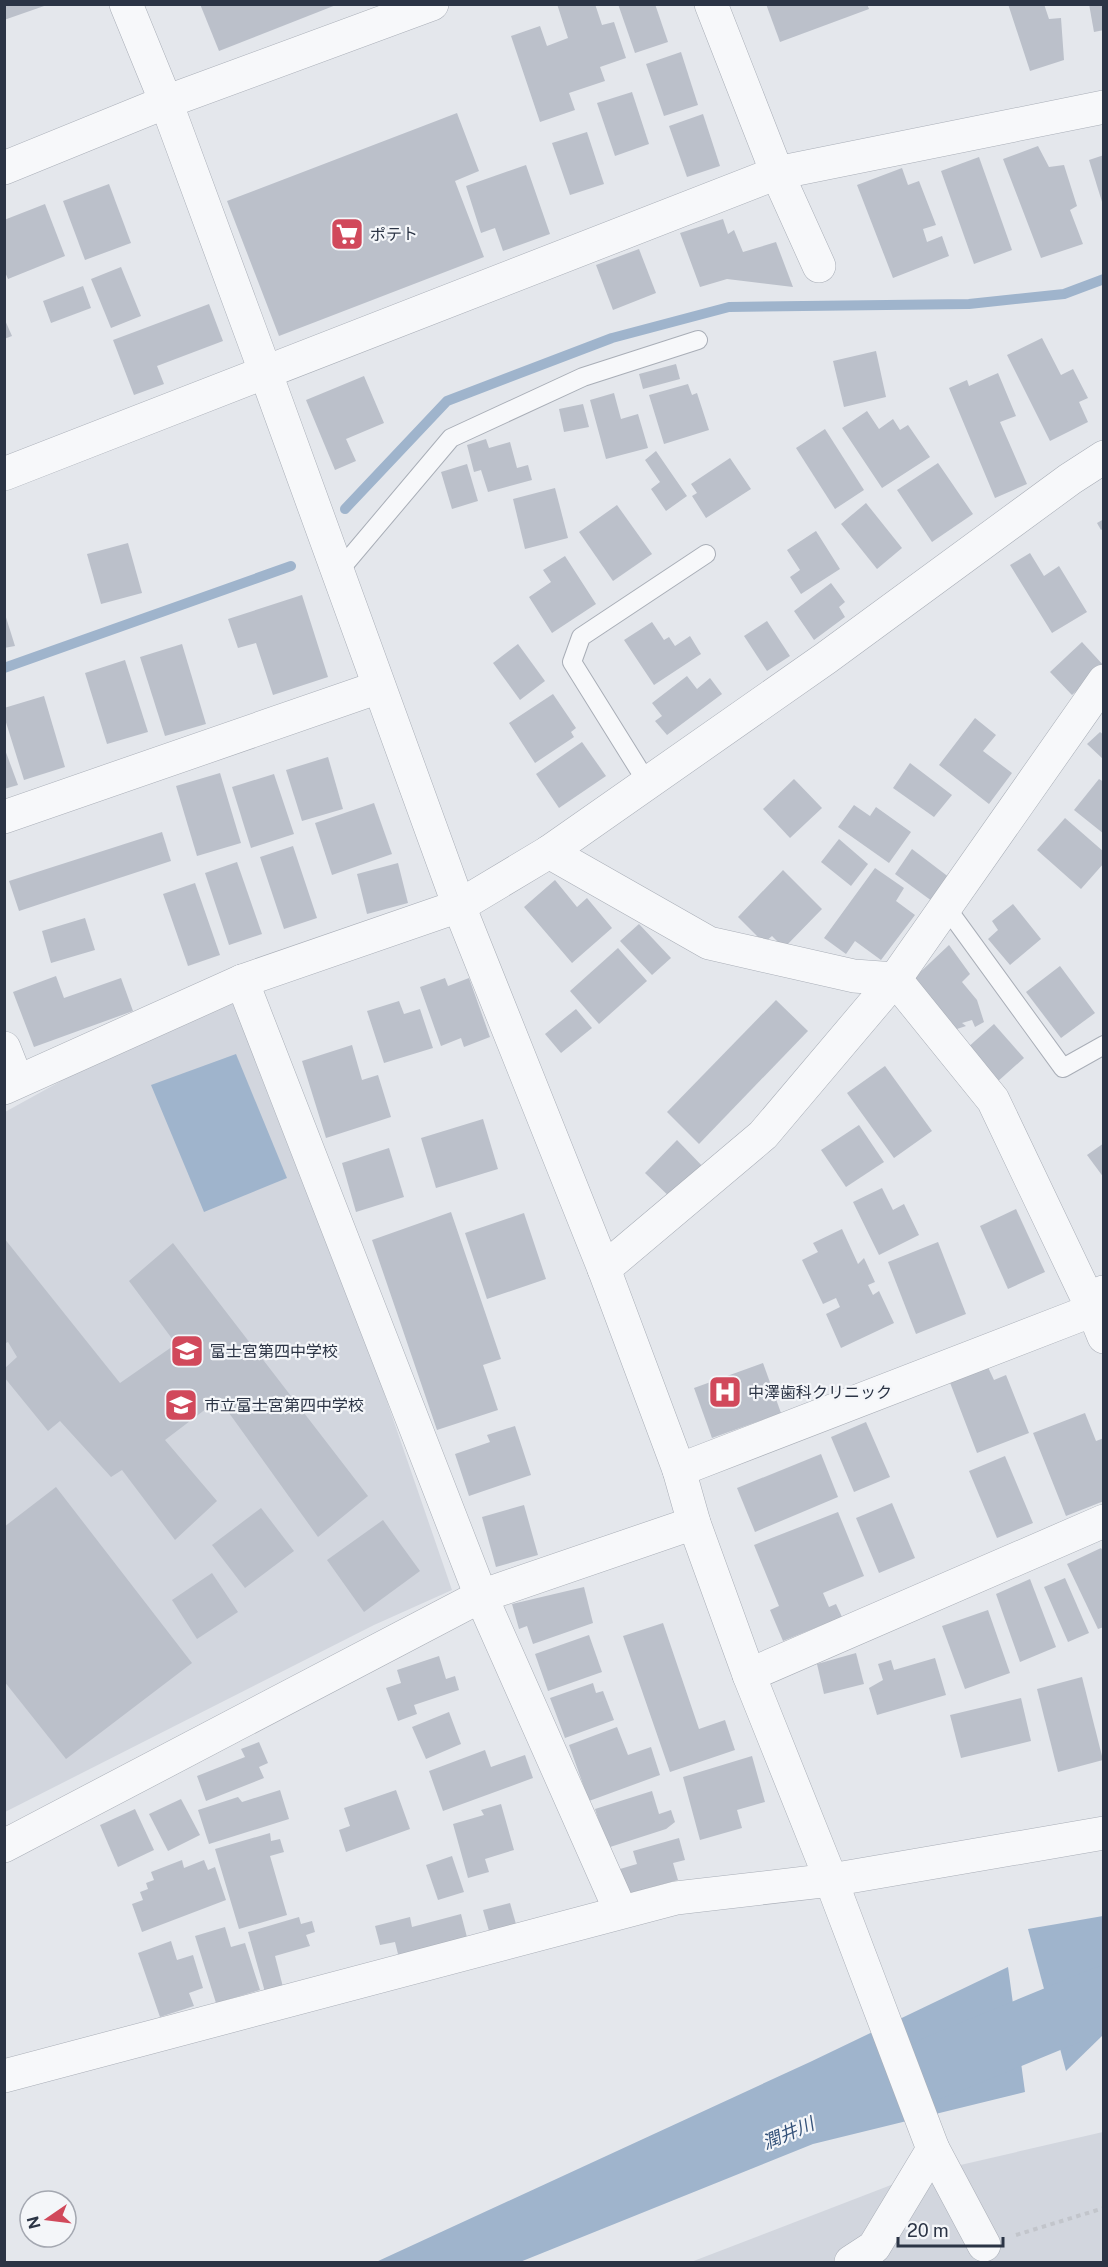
<svg xmlns="http://www.w3.org/2000/svg" width="1108" height="2267" font-family="'Public Sans','Noto Sans JP',sans-serif">
	<style>
		.built { fill: #d2d6de }
		.water { fill: #9fb4cc }
		.lines { fill: none; stroke-linecap: round; stroke-linejoin: round }
		.stream { stroke: #9fb4cc; stroke-width: 10 }
		.river { stroke: #9fb4cc; stroke-width: 63 }
		.building { fill: #bbc0ca }
		.service-casing { stroke: #a9aeb7; stroke-width: 20 }
		.minor-casing { stroke: #a9aeb7; stroke-width: 34 }
		.tertiary-casing { stroke: #a9aeb7; stroke-width: 34 }
		.path { stroke: #c2c5cb; stroke-width: 4; stroke-dasharray: 4.5 4.5; stroke-linecap: butt }
		.service { stroke: #f7f8fa; stroke-width: 18 }
		.minor { stroke: #f7f8fa; stroke-width: 33 }
		.tertiary { stroke: #f7f8fa; stroke-width: 33 }
		.labels { text-anchor: middle; dominant-baseline: central; stroke-width: 4.5; stroke-linejoin: round; paint-order: stroke }
		.poi-label { font-size: 16px; fill: #2b3445; stroke: #f4f6f9; text-anchor: start }
		.water-label { font-size: 18px; font-style: italic; fill: #34527a; stroke: #f4f6f9 }
	</style>
	<rect width="100%" height="100%" fill="#e4e7ec"/>
	<!-- built -->
	<g class="built">
		<path d="M242,981l210,609 -78,35 -369,187v-700z"/>
		<path d="M1103,2132v130h-412l226,-87z"/>
	</g>
	<!-- water -->
	<g class="water">
		<path d="M236,1054l51,124 -83,34 -53,-127z"/>
		<path d="M1103,1916v119l-37,36 -38,-142z"/>
		<path d="M1008,1967l17,125 -212,52 -293,118h-144l434,-200z"/>
	</g>
	<g class="lines">
		<!-- stream -->
		<g class="stream">
			<path d="M345,509l102,-108 165,-63 117,-31 240,-3 95,-10 40,-15"/>
			<path d="M4,668l287,-102"/>
		</g>
		<!-- river -->
		<path class="river" d="M936,2067l168,-69"/>
	</g>
	<!-- building -->
	<g class="building">
		<path d="M4,4h43v1l-43,15z"/>
		<path d="M200,4h136v1l-117,46z"/>
		<path d="M557,4h38l7,21 12,-3 12,36 -26,9 5,14 -36,12 6,17 -35,12 -29,-86 29,-10 7,20 21,-8z"/>
		<path d="M618,4h37l13,38 -33,11z"/>
		<path d="M766,4h101l2,5 -89,33z"/>
		<path d="M1008,4h36l5,15 12,-1 3,42 -34,11z"/>
		<path d="M1089,4h15v26l-10,2z"/>
		<path d="M681,52l17,53 -34,11 -18,-52z"/>
		<path d="M632,92l17,52 -34,12 -18,-53z"/>
		<path d="M457,113l22,58 -24,10 29,76 -205,79 -52,-135z"/>
		<path d="M703,114l17,52 -33,11 -18,-51z"/>
		<path d="M587,132l17,52 -34,11 -18,-52z"/>
		<path d="M1038,146l11,21 15,-2 13,41 -7,4 13,34 -42,14 -38,-99z"/>
		<path d="M1104,155v50h-1l-14,-45z"/>
		<path d="M979,157l33,93 -38,14 -33,-93z"/>
		<path d="M526,165l24,69 -47,17 -8,-23 -14,5 -15,-47z"/>
		<path d="M902,168l6,17 11,-4 17,44 -13,4 4,13 15,-6 7,20 -56,22 -36,-93z"/>
		<path d="M109,184l22,59 -46,17 -22,-59z"/>
		<path d="M45,204l20,52 -57,23 -4,-9v-50z"/>
		<path d="M723,219l5,15 6,-4 9,22 33,-10 17,45 -66,-8 -27,8 -20,-54z"/>
		<path d="M639,249l17,44 -43,17 -17,-45z"/>
		<path d="M121,267l20,49 -30,12 -20,-49z"/>
		<path d="M83,286l8,22 -40,15 -8,-22z"/>
		<path d="M209,304l14,37 -66,25 7,18 -30,11 -21,-55z"/>
		<path d="M4,318l8,18 -8,3z"/>
		<path d="M1042,338l19,37 12,-6 15,29 -9,4 9,20 -38,19 -43,-86z"/>
		<path d="M876,351l10,46 -42,10 -11,-46z"/>
		<path d="M676,364l4,15 -37,10 -4,-15z"/>
		<path d="M998,373l18,43 -16,6 27,62 -32,14 -46,-110 18,-8 2,6z"/>
		<path d="M364,376l20,47 -38,16 10,22 -21,9 -29,-70z"/>
		<path d="M688,384l4,11 5,-2 12,37 -45,14 -15,-49z"/>
		<path d="M614,393l7,26 17,-5 10,34 -42,11 -16,-59z"/>
		<path d="M583,404l6,23 -25,5 -5,-23z"/>
		<path d="M867,411l12,18 14,-10 7,11 8,-5 22,32 -48,31 -40,-60z"/>
		<path d="M825,429l39,61 -29,19 -39,-61z"/>
		<path d="M486,439l3,9 21,-6 7,26 11,-3 4,15 -44,12 -7,-22 -7,2 -7,-27z"/>
		<path d="M656,451l31,45 -21,15 -15,-22 9,-7 -15,-22z"/>
		<path d="M730,458l21,31 -45,29 -14,-22 5,-3 -6,-9z"/>
		<path d="M938,463l35,51 -41,28 -35,-52z"/>
		<path d="M467,464l11,37 -26,8 -11,-37z"/>
		<path d="M555,488l13,50 -43,11 -12,-50z"/>
		<path d="M866,503l36,45 -25,21 -36,-45z"/>
		<path d="M617,505l35,49 -39,27 -34,-49z"/>
		<path d="M1104,519v9l-3,2 -4,-7z"/>
		<path d="M816,531l24,38 -39,25 -11,-17 10,-7 -13,-20z"/>
		<path d="M128,543l14,50 -41,11 -14,-50z"/>
		<path d="M1030,553l14,23 15,-10 28,46 -35,21 -42,-68z"/>
		<path d="M565,556l31,48 -44,29 -23,-36 22,-15 -8,-12z"/>
		<path d="M831,583l14,19 -6,5 6,10 -31,23 -20,-29z"/>
		<path d="M302,595l26,82 -55,18 -17,-52 -18,5 -10,-29z"/>
		<path d="M4,611l11,35 -11,2z"/>
		<path d="M767,621l23,35 -23,15 -23,-35z"/>
		<path d="M652,622l12,18 5,-3 6,9 15,-10 11,18 -47,31 -30,-45z"/>
		<path d="M1082,642l22,24 -32,29 -22,-23z"/>
		<path d="M182,644l24,80 -41,12 -25,-79z"/>
		<path d="M518,644l27,37 -25,19 -27,-37z"/>
		<path d="M125,660l23,72 -41,12 -22,-71z"/>
		<path d="M687,676l10,13 13,-11 12,16 -55,41 -12,-14 7,-5 -10,-13z"/>
		<path d="M553,694l23,34 -5,4 3,5 -39,26 -26,-40z"/>
		<path d="M44,696l21,71 -41,13 -20,-64v-8z"/>
		<path d="M975,718l21,17 -13,16 29,22 -23,31 -50,-39z"/>
		<path d="M1100,732l4,3v25l-17,-16z"/>
		<path d="M582,742l24,34 -47,32 -23,-34z"/>
		<path d="M4,747l14,38 -14,4z"/>
		<path d="M328,757l15,52 -41,12 -16,-51z"/>
		<path d="M910,763l42,32 -18,22 -41,-29z"/>
		<path d="M220,773l21,70 -44,13 -21,-70z"/>
		<path d="M274,774l20,60 -43,14 -19,-61z"/>
		<path d="M794,779l28,29 -32,30 -27,-29z"/>
		<path d="M1099,779l5,3v52l-30,-24z"/>
		<path d="M374,803l18,51 -60,21 -17,-52z"/>
		<path d="M854,805l16,11 6,-9 35,25 -22,31 -51,-36z"/>
		<path d="M1065,818l39,34v11l-23,26 -44,-39z"/>
		<path d="M162,832l9,29 -152,50 -10,-30z"/>
		<path d="M839,839l29,25 -17,22 -30,-24z"/>
		<path d="M293,846l24,72 -33,11 -24,-72z"/>
		<path d="M912,849l42,32 -18,23 -41,-30z"/>
		<path d="M237,862l25,72 -33,11 -24,-72z"/>
		<path d="M398,863l10,40 -41,11 -10,-40z"/>
		<path d="M875,868l29,20 -8,13 19,14 -34,45 -26,-19 -9,13 -22,-16z"/>
		<path d="M783,870l39,39 -38,39 -12,-12 -8,7 -26,-26z"/>
		<path d="M555,880l22,27 10,-9 25,30 -40,35 -48,-56z"/>
		<path d="M195,883l25,72 -32,11 -25,-72z"/>
		<path d="M1013,904l28,35 -31,26 -22,-26 10,-9 -6,-9z"/>
		<path d="M85,918l10,32 -44,13 -9,-32z"/>
		<path d="M639,924l32,34 -19,17 -32,-34z"/>
		<path d="M949,945l21,29 -8,8 15,18 7,22 -9,5 -3,-7 -10,3 4,3 -12,4 -40,-52z"/>
		<path d="M618,948l29,33 -48,43 -29,-33z"/>
		<path d="M1060,966l35,47 -34,25 -35,-46z"/>
		<path d="M56,976l8,22 57,-20 12,33 -99,36 -21,-55z"/>
		<path d="M445,978l3,8 21,-8 21,59 -26,10 -3,-9 -20,8 -21,-59z"/>
		<path d="M776,1000l32,31 -109,113 -32,-32z"/>
		<path d="M399,1001l5,13 16,-5 13,39 -49,15 -17,-52z"/>
		<path d="M576,1009l16,19 -31,25 -16,-19z"/>
		<path d="M994,1024l30,34 -28,25 -30,-34z"/>
		<path d="M352,1045l10,35 16,-5 13,42 -65,21 -24,-77z"/>
		<path d="M885,1066l47,65 -38,27 -47,-65z"/>
		<path d="M483,1119l15,50 -62,19 -15,-50z"/>
		<path d="M859,1125l25,37 -38,25 -25,-37z"/>
		<path d="M677,1140l31,32 -31,32 -32,-31z"/>
		<path d="M1104,1143v35l-17,-23z"/>
		<path d="M389,1148l15,49 -48,15 -14,-49z"/>
		<path d="M882,1188l11,22 11,-6 15,31 -40,20 -26,-53z"/>
		<path d="M1016,1209l29,63 -37,17 -28,-63z"/>
		<path d="M451,1212l50,147 -18,6 15,45 -61,20 -65,-190z"/>
		<path d="M524,1213l22,66 -59,20 -22,-66z"/>
		<path d="M842,1229l16,35 6,-6 11,24 -7,3 5,10 6,-4 15,32 -53,25 -15,-34 14,-7 -4,-9 -13,6 -21,-44 16,-8 -5,-9z"/>
		<path d="M4,1238l116,145 56,-39 -47,-63 44,-38 195,253 -50,41 -99,-138 -54,41 52,61 -42,39 -53,-70 -11,7 -51,-56 -12,10 -44,-54v-8l13,-12 -9,-15 -4,2z"/>
		<path d="M938,1242l28,72 -50,20 -28,-72z"/>
		<path d="M763,1363l18,50 -69,25 -18,-50z"/>
		<path d="M987,1365l7,15 12,-5 23,58 -52,20 -28,-73z"/>
		<path d="M1085,1413l11,28 8,-3v63l-38,15 -33,-83z"/>
		<path d="M866,1422l24,55 -36,15 -23,-55z"/>
		<path d="M515,1426l16,49 -62,21 -14,-42 35,-12 -3,-7z"/>
		<path d="M821,1454l17,43 -83,35 -18,-44z"/>
		<path d="M1005,1456l28,67 -36,15 -28,-67z"/>
		<path d="M56,1487l136,176 -126,96 -62,-78v-154z"/>
		<path d="M892,1503l23,55 -36,15 -23,-55z"/>
		<path d="M524,1505l14,50 -42,12 -14,-50z"/>
		<path d="M261,1508l33,43 -49,37 -33,-43z"/>
		<path d="M838,1512l26,64 -41,17 6,14 7,-3 6,13 -59,24 -13,-31 9,-4 -25,-61z"/>
		<path d="M383,1520l37,51 -56,41 -37,-52z"/>
		<path d="M1101,1548l3,5v74l-6,2 -31,-65z"/>
		<path d="M212,1573l26,39 -41,27 -25,-39z"/>
		<path d="M1065,1578l24,55 -21,9 -24,-55z"/>
		<path d="M1030,1579l26,68 -36,15 -24,-68z"/>
		<path d="M584,1587l9,36 -60,21 -6,-18 -8,3 -7,-25z"/>
		<path d="M988,1610l22,63 -45,16 -23,-63z"/>
		<path d="M663,1623l36,106 26,-9 10,30 -65,22 -47,-136z"/>
		<path d="M589,1635l13,37 -54,19 -13,-37z"/>
		<path d="M856,1653l8,31 -40,10 -7,-30z"/>
		<path d="M439,1656l7,23 9,-3 4,14 -45,15 3,9 -19,7 -12,-33 15,-5 -4,-13z"/>
		<path d="M935,1658l11,37 -69,20 -8,-27 14,-8 -5,-16 13,-4 3,10z"/>
		<path d="M1082,1677l21,83 -45,12 -21,-83z"/>
		<path d="M593,1683l3,10 7,-2 11,29 -49,18 -15,-40z"/>
		<path d="M1021,1698l10,43 -70,17 -11,-43z"/>
		<path d="M449,1712l12,32 -35,15 -14,-32z"/>
		<path d="M617,1727l11,28 23,-8 9,28 -71,26 -20,-56z"/>
		<path d="M259,1742l9,21 -9,4 5,11 -58,23 -9,-25 48,-19 -4,-8z"/>
		<path d="M485,1750l6,17 34,-12 8,23 -90,33 -14,-40z"/>
		<path d="M752,1756l13,46 -28,8 5,18 -42,12 -17,-63z"/>
		<path d="M280,1790l9,29 -80,25 -11,-34 40,-13 4,5z"/>
		<path d="M396,1790l14,39 -64,23 -7,-22 11,-4 -6,-18z"/>
		<path d="M652,1791l7,23 12,-4 4,12 -9,7 -59,19 -12,-39z"/>
		<path d="M181,1799l19,36 -32,16 -19,-37z"/>
		<path d="M501,1804l13,46 -29,9 4,13 -21,6 -15,-54 31,-9 -3,-5z"/>
		<path d="M135,1809l19,41 -36,17 -18,-42z"/>
		<path d="M270,1833l1,8 9,-2 4,13 -14,4 17,59 -48,14 -24,-80z"/>
		<path d="M679,1838l6,22 -12,3 5,17 -51,14 -7,-25 17,-5 -4,-13z"/>
		<path d="M452,1856l12,36 -26,8 -12,-35z"/>
		<path d="M182,1860l2,8 20,-8 4,10 7,-3 11,33 -84,32 -10,-28 11,-4 -3,-8 8,-3 -2,-6 8,-3 -3,-8z"/>
		<path d="M510,1903l6,21 -27,7 -6,-21z"/>
		<path d="M461,1914l7,27 -69,17 -4,-16 -15,3 -5,-19 35,-9 2,10z"/>
		<path d="M299,1917l2,7 11,-3 3,11 -9,3 4,11 -35,10 8,31 -18,5 -17,-60z"/>
		<path d="M225,1927l6,20 14,-4 15,47 -44,13 -21,-67z"/>
		<path d="M171,1941l6,19 16,-5 10,33 -14,5 5,13 -34,11 -22,-64z"/>
	</g>
	<g class="lines">
		<defs>
			<g id="service">
				<path d="M338,572l113,-134 132,-61 115,-37"/>
				<path d="M648,784l-76,-122 9,-25 125,-83"/>
				<path d="M946,907l117,161 41,-23"/>
			</g>
			<g id="minor">
				<path d="M711,4l66,169 42,93"/>
				<path d="M4,474l773,-301 327,-66"/>
				<path d="M4,817l375,-130"/>
				<path d="M549,852l160,91 145,33 41,3 98,121 100,210 -414,160"/>
				<path d="M242,981l239,615 140,316"/>
				<path d="M4,1048l13,33"/>
				<path d="M4,1088l238,-107 217,-75 90,-54 277,-194 244,-179 34,-22"/>
				<path d="M604,1269l159,-134 132,-156 209,-298"/>
				<path d="M1103,1292l-10,18 11,27"/>
				<path d="M749,1675l355,-154"/>
				<path d="M4,1846l477,-250 213,-73"/>
				<path d="M4,2076l672,-178 155,-18"/>
				<path d="M933,2149l51,96"/>
			</g>
			<g id="tertiary">
				<path d="M126,4l40,98 99,269 194,535 145,363 75,201 15,53 55,152 82,205 102,269 -59,98 -23,15"/>
				<path d="M4,168l162,-66 266,-98"/>
				<path d="M831,1880l273,-47"/>
			</g>
		</defs>
		<!-- service casing -->
		<use href="#service" class="service-casing"/>
		<!-- minor casing -->
		<use href="#minor" class="minor-casing"/>
		<!-- tertiary casing -->
		<use href="#tertiary" class="tertiary-casing"/>
		<!-- path -->
		<path class="path" d="M1016,2235l88,-27"/>
		<!-- service -->
		<use href="#service" class="service"/>
		<!-- minor -->
		<use href="#minor" class="minor"/>
		<!-- tertiary -->
		<use href="#tertiary" class="tertiary"/>
	</g>
	<!-- icons -->
	<defs>
		<symbol id="supermarket-square" viewBox="-11 -11 22 22"><rect x="-9" y="-9" width="18" height="18" rx="4" fill="#d1495b" stroke="#f4f6f9"/><path d="M-6-5.5h2.5l.6 2H6L4.5 2H-2.5L-4.4-4H-6ZM-1.5 3.2a1.3 1.3 0 1 0 .1 0ZM3 3.2a1.3 1.3 0 1 0 .1 0Z" fill="#fff"/></symbol>
		<symbol id="school-square" viewBox="-11 -11 22 22"><rect x="-9" y="-9" width="18" height="18" rx="4" fill="#d1495b" stroke="#f4f6f9"/><path d="M0-5L7-2L0 1L-7-2ZM-4 1L0 2.5L4 1V4Q0 6-4 4Z" fill="#fff"/></symbol>
		<symbol id="hospital-square" viewBox="-11 -11 22 22"><rect x="-9" y="-9" width="18" height="18" rx="4" fill="#d1495b" stroke="#f4f6f9"/><path d="M-5-5h3v3.5h4V-5h3V5h-3V1.5h-4V5h-3Z" fill="#fff"/></symbol>
	</defs>
	<g fill-rule="evenodd">
		<use href="#supermarket-square" x="328" y="215" width="38" height="38"/>
		<use href="#school-square" x="168" y="1332" width="38" height="38"/>
		<use href="#hospital-square" x="706" y="1373" width="38" height="38"/>
		<use href="#school-square" x="162" y="1386" width="38" height="38"/>
	</g>
	<g class="labels">
		<!-- poi labels -->
		<g class="poi-label">
			<text x="370" y="234">ポテト</text>
			<text x="210" y="1351">富士宮第四中学校</text>
			<text x="748" y="1392">中澤歯科クリニック</text>
			<text x="204" y="1405">市立富士宮第四中学校</text>
		</g>
		<!-- water labels -->
		<g class="water-label">
			<text transform="translate(788 2133) rotate(-23)">潤井川</text>
		</g>
	</g>
	<!-- border -->
	<rect width="1108" height="2267" fill="none" stroke="#2b3445" stroke-width="12"/>
	<!-- north arrow -->
	<g transform="translate(48 2219) rotate(256)"><circle r="28" fill="#f4f6f9" stroke="#a4a8b1" stroke-width="1.5"/>
	<path d="M0-4.5L10 22L0 15L-10 22Z" fill="#d1495b"/>
	<text y="-9" font-size="16" font-weight="bold" text-anchor="middle" fill="#2b3445">N</text>
	</g>
	<!-- scale -->
	<path d="M898 2237v9h105v-9" fill="none" stroke="#2b3445" stroke-width="3"/>
	<text x="907" y="2237" font-size="18" fill="#2b3445" stroke="#f4f6f9" stroke-width="4.5" paint-order="stroke">20 m</text>
</svg>
